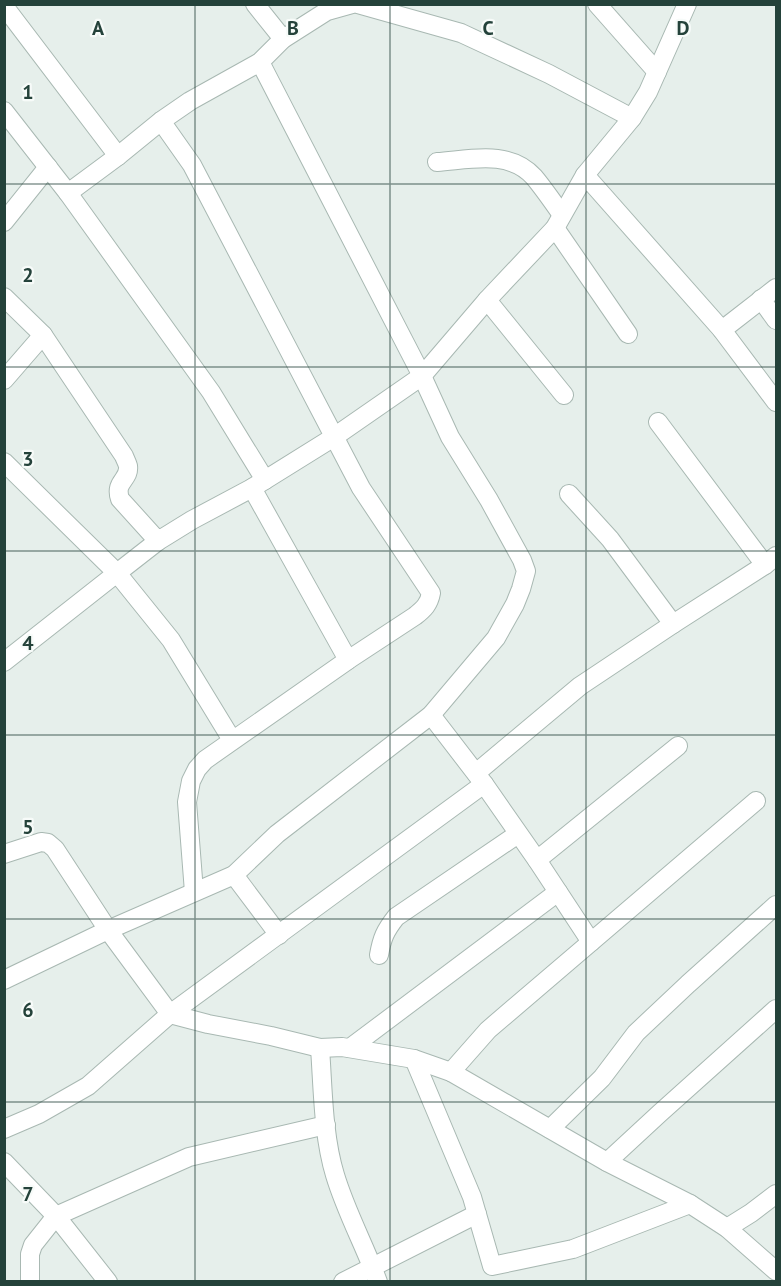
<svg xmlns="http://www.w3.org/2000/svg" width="781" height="1286" font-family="'PT Sans',sans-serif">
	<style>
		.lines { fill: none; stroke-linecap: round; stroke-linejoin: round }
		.minor-casing { stroke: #a8b8b2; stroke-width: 20 }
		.minor { stroke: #fff; stroke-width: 18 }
		.grid { fill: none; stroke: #24423a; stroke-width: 1.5; stroke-opacity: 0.55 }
		.grid-label { font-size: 20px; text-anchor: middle; font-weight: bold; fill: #24423a; stroke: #f7fbf9; stroke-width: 4.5; stroke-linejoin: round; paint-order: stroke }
	</style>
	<rect width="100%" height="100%" fill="#e6efeb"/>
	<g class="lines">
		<defs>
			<g id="minor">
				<path d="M255,4l28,35"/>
				<path d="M358,4l103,29 88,41 83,44"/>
				<path d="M597,4l60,68"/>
				<path d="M4,6l114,150"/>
				<path d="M4,111l64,82 143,199 54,88"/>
				<path d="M161,121l31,44 169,323 70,105c-2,11 -7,16 -16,23l-67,44 -143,100 -8,9 -6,12 -4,21 7,90"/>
				<path d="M437,162c32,-2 72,-13 97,15 10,12 19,25 28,38"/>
				<path d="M585,175l137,155 54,72"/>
				<path d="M68,193l50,-37 43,-35 29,-20 70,-39 23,-23 44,-28 25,-7"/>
				<path d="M4,222l44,-55"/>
				<path d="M555,228l73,106"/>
				<path d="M4,297l39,38 81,121c1,3 3,6 4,10 2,14 -14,15 -8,33l38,42 34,-21 60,-32 82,-51 88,-61 65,-76 68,-72 30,-53 47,-57 16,-26 39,-88"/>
				<path d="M761,299l15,21"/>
				<path d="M487,300l77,95"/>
				<path d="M722,330l54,-42"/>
				<path d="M4,380l39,-45"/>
				<path d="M658,422l107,143"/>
				<path d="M4,462l113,111 41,-32"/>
				<path d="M252,488l96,172"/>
				<path d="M569,494l41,45 63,85"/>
				<path d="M4,662l113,-89 54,67 61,100"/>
				<path d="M431,715l53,69 53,76 54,82 -103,88 -37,42"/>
				<path d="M476,773l104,-87 93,-62 92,-59 11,-9"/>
				<path d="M4,854l37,-12 7,1 7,6 53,81 62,84 38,10 63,12 49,12 22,-1 72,12 37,13 156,90 83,42 37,24 49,43"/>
				<path d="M537,860l141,-114"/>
				<path d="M234,875l45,60"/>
				<path d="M591,942l165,-141"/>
				<path d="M379,955c3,-17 6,-24 17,-38l122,-83"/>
				<path d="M4,980l104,-50 126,-55 43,-41 154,-119 65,-77 19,-34 6,-15 5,-18 -4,-11 -33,-60 -39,-63 -28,-61 -162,-314"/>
				<path d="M320,1048c3,41 3,88 15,127 11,37 30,71 43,107"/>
				<path d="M350,1048l208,-156"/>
				<path d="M414,1059l58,138 20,69 81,-17 117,-45"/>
				<path d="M4,1129l35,-15 49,-28 82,-72 314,-230"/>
				<path d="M550,1129l52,-51 34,-45 52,-49 88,-79"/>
				<path d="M4,1162l52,54 52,66"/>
				<path d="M607,1162l53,-49 116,-104"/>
				<path d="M727,1228l24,-15 25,-19"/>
				<path d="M30,1282v-28l3,-9 23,-29 133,-59 137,-32"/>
				<path d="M343,1282l134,-68"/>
			</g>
		</defs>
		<!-- minor casing -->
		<use href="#minor" class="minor-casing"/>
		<!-- minor -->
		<use href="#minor" class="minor"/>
	</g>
	<!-- grid -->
	<path class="grid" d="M195,4v1278M390,4v1278M586,4v1278M4,184h772M4,367h772M4,551h772M4,735h772M4,919h772M4,1102h772"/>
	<g class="grid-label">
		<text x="98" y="35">A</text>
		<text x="293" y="35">B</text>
		<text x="488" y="35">C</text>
		<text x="683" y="35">D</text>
		<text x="28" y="99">1</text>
		<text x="28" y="282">2</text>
		<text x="28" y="466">3</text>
		<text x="28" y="650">4</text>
		<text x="28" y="834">5</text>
		<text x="28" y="1017">6</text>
		<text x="28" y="1201">7</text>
	</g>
	<!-- border -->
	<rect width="781" height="1286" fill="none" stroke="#24423a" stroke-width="12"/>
</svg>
